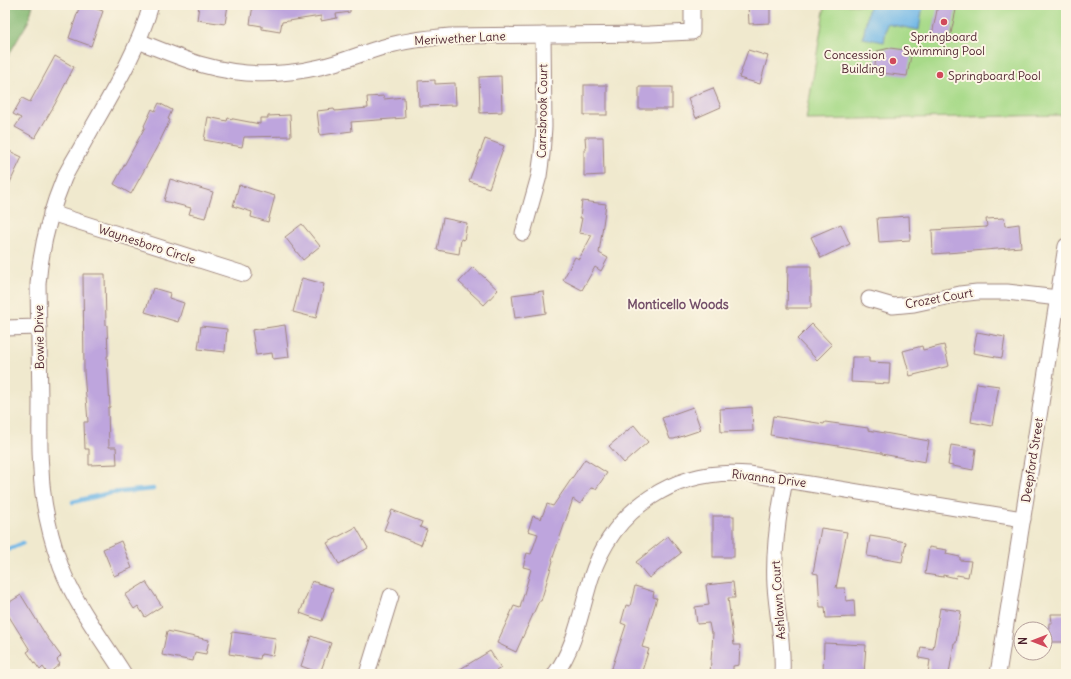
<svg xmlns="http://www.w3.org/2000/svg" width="1071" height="679" font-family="Delius,sans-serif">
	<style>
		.green { fill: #a8da89; stroke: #797c5a }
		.forest { fill: #86ba75; stroke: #686c50 }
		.water { fill: #70b7e7; stroke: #5d6b89 }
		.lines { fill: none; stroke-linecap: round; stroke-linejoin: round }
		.stream { stroke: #70b7e7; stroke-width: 4.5 }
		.building { fill: #bea5dd }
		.minor-casing { stroke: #9d847c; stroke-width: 17 }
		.minor { stroke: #fff; stroke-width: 15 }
		.poi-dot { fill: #d1495b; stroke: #fcf5e5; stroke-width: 1.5 }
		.labels { text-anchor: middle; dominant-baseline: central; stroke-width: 4; stroke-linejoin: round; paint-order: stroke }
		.poi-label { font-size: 12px; fill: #4a1f2b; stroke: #fcf5e5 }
		.street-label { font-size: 12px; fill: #4a1f2b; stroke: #fcf5e5 }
		.neighbourhood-label { font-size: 13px; font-weight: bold; fill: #734e69; stroke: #fcf5e5 }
	</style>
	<rect width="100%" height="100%" fill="#fcf5e5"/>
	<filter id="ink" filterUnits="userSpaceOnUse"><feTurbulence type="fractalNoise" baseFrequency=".025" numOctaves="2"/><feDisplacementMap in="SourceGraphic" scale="8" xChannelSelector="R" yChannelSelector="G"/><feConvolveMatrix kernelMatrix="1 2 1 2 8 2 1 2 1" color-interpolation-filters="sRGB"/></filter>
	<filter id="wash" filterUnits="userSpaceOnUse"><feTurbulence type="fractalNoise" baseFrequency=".012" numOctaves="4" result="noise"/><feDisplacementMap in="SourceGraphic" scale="16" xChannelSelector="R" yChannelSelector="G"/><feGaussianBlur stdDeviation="0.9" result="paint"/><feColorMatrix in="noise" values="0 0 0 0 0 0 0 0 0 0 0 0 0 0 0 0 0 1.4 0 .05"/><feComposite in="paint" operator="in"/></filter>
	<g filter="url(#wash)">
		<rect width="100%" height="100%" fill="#f0e9ce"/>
		<!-- green -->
		<path class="green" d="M825,5h241v110l-260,5z"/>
		<!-- forest -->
		<path class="forest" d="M5,5h28l-5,17 -23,39z"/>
		<!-- water -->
		<path class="water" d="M869,5h54l-4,25 -32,-6 -3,18 -21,-4z"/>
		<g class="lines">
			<!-- stream -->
			<g class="stream">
				<path d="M73,502l37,-9 43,-4"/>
				<path d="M5,551l18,-8"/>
			</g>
		</g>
		<g id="blocks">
			<!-- building -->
			<g class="building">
				<path d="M80,5h5l18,6 -12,35 -22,-8z"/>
				<path d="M199,5h29l-3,19 -28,-4z"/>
				<path d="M253,5h19l27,4 -1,-4h52v7l-14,2 1,4 -16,3v-5l-39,6 -2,10 -18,-3v-3l-12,-2z"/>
				<path d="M748,5h22v18l-21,1z"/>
				<path d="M938,5h19l-7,33 -18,-3z"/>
				<path d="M890,48l22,3 -5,25 -33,-4 3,-21z"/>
				<path d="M748,50l20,6 -8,28 -21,-6z"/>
				<path d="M55,56l19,11 -19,37 -20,34 -20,-11 6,-9 -8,-4 9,-16 8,4z"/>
				<path d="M501,76l1,36 -22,1 -1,-36z"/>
				<path d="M435,80v4l20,-1 1,22 -37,1 -1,-25z"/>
				<rect x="584" y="85" width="23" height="30"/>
				<rect x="639" y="87" width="33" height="22"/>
				<path d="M713,88l8,19 -25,11 -8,-20z"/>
				<path d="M384,96v3l20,-2 1,21 -54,4 1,9 -32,4 -3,-24 17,-2 1,2 33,-3 -1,-11z"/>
				<path d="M159,103l13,7 -4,9 2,1 -12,25 -27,49 -17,-10 31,-57 -1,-1 8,-17 3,2z"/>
				<path d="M290,115l1,21 -47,1 -2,10 -38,-7 4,-23 19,4 1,-3 32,6v-6h8v-2z"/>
				<path d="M585,137h18l1,38 -20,1v-26h2z"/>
				<path d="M485,139l19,7 -15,42 -20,-7z"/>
				<path d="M5,149l17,8 -17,36z"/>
				<path d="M170,179l43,13 -8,26 -16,-4 2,-6 -27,-7z"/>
				<path d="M239,185l36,11 -7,26 -17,-5 1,-5 -19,-6z"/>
				<path d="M582,201l24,3 -7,49 9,5 -7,13 -6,-4 -13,23 -19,-10 12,-23 4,2 13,-24 -13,-2 3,-15h-2z"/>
				<path d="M909,216l1,24 -31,2 -2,-24z"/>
				<path d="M443,218l24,5 -3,17 -3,-1 -2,15 -22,-4z"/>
				<path d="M1004,218l1,8 14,-2 2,23 -48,4 -40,3 -1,-24 55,-3 -1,-8z"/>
				<path d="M302,224l18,22 -17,14 -18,-23z"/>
				<path d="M841,224l9,20 -29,14 -10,-21z"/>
				<path d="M788,266h23v42h-24z"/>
				<path d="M473,267l25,23 -14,15 -25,-23z"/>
				<path d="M83,274h22l1,51h1l1,31h-1l3,51 -2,1 1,39h7l1,17 -28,1v-16h-4l-1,-27h4l-4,-50z"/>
				<path d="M302,278l22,6 -8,34 -23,-6z"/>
				<path d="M153,288l17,5 -1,5 15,5 -6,19 -33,-10z"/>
				<path d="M543,291l3,22 -31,5 -3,-23z"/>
				<path d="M812,324l20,21 -15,15 -20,-21z"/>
				<path d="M285,325l4,32 -16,2 -1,-6 -16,2 -4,-25z"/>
				<path d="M201,326l26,3 -2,23 -27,-3z"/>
				<path d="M977,332l28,5 -3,21 -29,-5z"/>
				<path d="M944,345l5,21 -39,10 -7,-25 19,-5 1,4z"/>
				<path d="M852,357h17v5l21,1 -1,21 -38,-2z"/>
				<path d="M977,383l22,3 -7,40 -21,-4z"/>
				<path d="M693,407l8,23 -27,9h-4l-8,-21z"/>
				<path d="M752,407l1,24 -32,1 -1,-23z"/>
				<path d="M773,416l51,8 1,-2 43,6v2l61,11 -4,21 -43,-8v-1l-112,-18z"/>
				<path d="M634,425l14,17 -24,21 -15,-17z"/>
				<path d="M951,445l25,4 -3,21 -25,-5z"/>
				<path d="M585,459l22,14 -11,16 -5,-1 -11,16 -7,-5 -21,61 1,1 -12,40h-2l-23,51 -19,-9 17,-37 6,2 11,-39 -8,-2 4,-14 4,1 7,-20 -10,-3 5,-15 8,3 6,-15 6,2z"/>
				<path d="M392,510l30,12 -2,5 7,3 -6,15 -37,-15z"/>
				<rect x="713" y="516" width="21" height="41"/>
				<path d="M356,527l12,21 -29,16 -12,-21z"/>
				<path d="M821,528l26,4 -11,56h9l1,13 8,-1 1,17 -29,1 -1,-11h-5l-2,-33 -5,-1z"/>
				<path d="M668,536l13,17 -32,25 -13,-16z"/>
				<path d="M870,536l36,6 -4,20 -35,-6z"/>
				<path d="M121,541l11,27 -18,8 -11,-27z"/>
				<path d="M929,547l18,3 -1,4 14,3v3l11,1 -3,16 -11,-2 -1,3 -13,-3v2l-18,-3z"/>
				<path d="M312,581l21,7 -11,33 -22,-8z"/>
				<path d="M146,582l16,24 -17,11 -7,-11 -4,3 -9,-14z"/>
				<path d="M733,582l2,16h-7l6,47h6l-1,20 -6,1v8h-23l3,-41h-2l-2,-10 -12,1 -2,-17 14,-2 -3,-20z"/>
				<path d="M635,586l19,6 -1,5 4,1 -15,49 7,2 -8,25h-31l16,-49 -5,-2 5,-18 4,1z"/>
				<path d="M21,595l26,42 14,19 -4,4 3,4 -12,10 -5,-7 -3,3 -13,-18 3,-2 -25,-40v-5z"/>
				<path d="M940,608l21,3 -5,32h-2l-5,31h-21l2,-14 -11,-2 2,-11 12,2z"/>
				<path d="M1051,614h15v28h-18l1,-19h3z"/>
				<path d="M167,631l42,9 -3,14 -11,-2 -2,9 -31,-6z"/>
				<path d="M232,632l44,6 -3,18 -12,-2 -1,5 -31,-5z"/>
				<path d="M311,636l20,7 -11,30 -19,-7z"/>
				<path d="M824,643l42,2 -2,29h-41z"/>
				<path d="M490,651l11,17 -10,6h-39z"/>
			</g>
		</g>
	</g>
	<g filter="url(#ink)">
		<use href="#blocks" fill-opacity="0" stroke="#9d847c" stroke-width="1"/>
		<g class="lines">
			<defs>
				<g id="minor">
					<path d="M138,41c21,8 44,18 65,24 38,11 79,11 117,2 23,-5 44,-15 67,-21 20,-6 41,-8 63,-10l200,-2 42,-2v-27"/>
					<path d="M51,213l193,61"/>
					<path d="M523,233l16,-57 3,-22 2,-27 -1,-92"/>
					<path d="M869,299l24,7 21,-2 46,-10 17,-2h30l51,6"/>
					<path d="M5,328l34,-1"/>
					<path d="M124,674c-22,-35 -48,-68 -63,-107 -11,-31 -19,-65 -20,-98 -2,-22 -1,-45 -1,-67 -1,-39 -1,-79 -2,-118 3,-37 12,-72 26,-106 6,-12 13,-23 19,-34 25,-45 54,-90 68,-139"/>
					<path d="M367,674l24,-78"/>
					<path d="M555,674c21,-28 26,-64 36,-96 22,-70 85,-111 158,-104l274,45"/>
					<path d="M782,674c2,-30 -5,-59 -7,-88 -2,-36 3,-71 10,-106"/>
					<path d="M998,674l68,-428"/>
				</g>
			</defs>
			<!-- minor casing -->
			<use href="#minor" class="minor-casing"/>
			<!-- minor -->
			<use href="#minor" class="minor"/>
		</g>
	</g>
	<!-- markers -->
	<g class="poi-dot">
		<circle cx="944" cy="22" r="4"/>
		<circle cx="893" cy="61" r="4"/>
		<circle cx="940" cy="75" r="4"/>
	</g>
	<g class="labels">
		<!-- poi labels -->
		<g class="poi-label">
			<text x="944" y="36">Springboard<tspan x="944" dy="14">Swimming Pool</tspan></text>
			<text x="885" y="54" text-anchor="end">Concession<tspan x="885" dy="14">Building</tspan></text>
			<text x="948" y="75" text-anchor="start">Springboard Pool</text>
		</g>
		<!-- street labels -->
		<g class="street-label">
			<text transform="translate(460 38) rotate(-3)">Meriwether Lane</text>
			<text transform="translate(542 111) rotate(-89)">Carrsbrook Court</text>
			<text transform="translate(147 244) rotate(18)">Waynesboro Circle</text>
			<text transform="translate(939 298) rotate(-10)">Crozet Court</text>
			<text transform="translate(39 337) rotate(-91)">Bowie Drive</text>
			<text transform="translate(1032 460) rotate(-81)">Deepford Street</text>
			<text transform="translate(769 478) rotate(7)">Rivanna Drive</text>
			<text transform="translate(778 600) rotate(-94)">Ashlawn Court</text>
		</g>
		<!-- neighbourhood labels -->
		<g class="neighbourhood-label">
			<text x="678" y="304">Monticello Woods</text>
		</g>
	</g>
	<!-- margin -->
	<rect width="1071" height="679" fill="none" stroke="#fcf5e5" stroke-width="20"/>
	<!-- north arrow -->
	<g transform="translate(1033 641) rotate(270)"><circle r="19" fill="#fcf5e5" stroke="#b59f9b"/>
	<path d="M0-3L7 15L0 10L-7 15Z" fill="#d1495b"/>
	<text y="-6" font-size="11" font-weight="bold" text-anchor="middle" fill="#4a1f2b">N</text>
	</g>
</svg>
